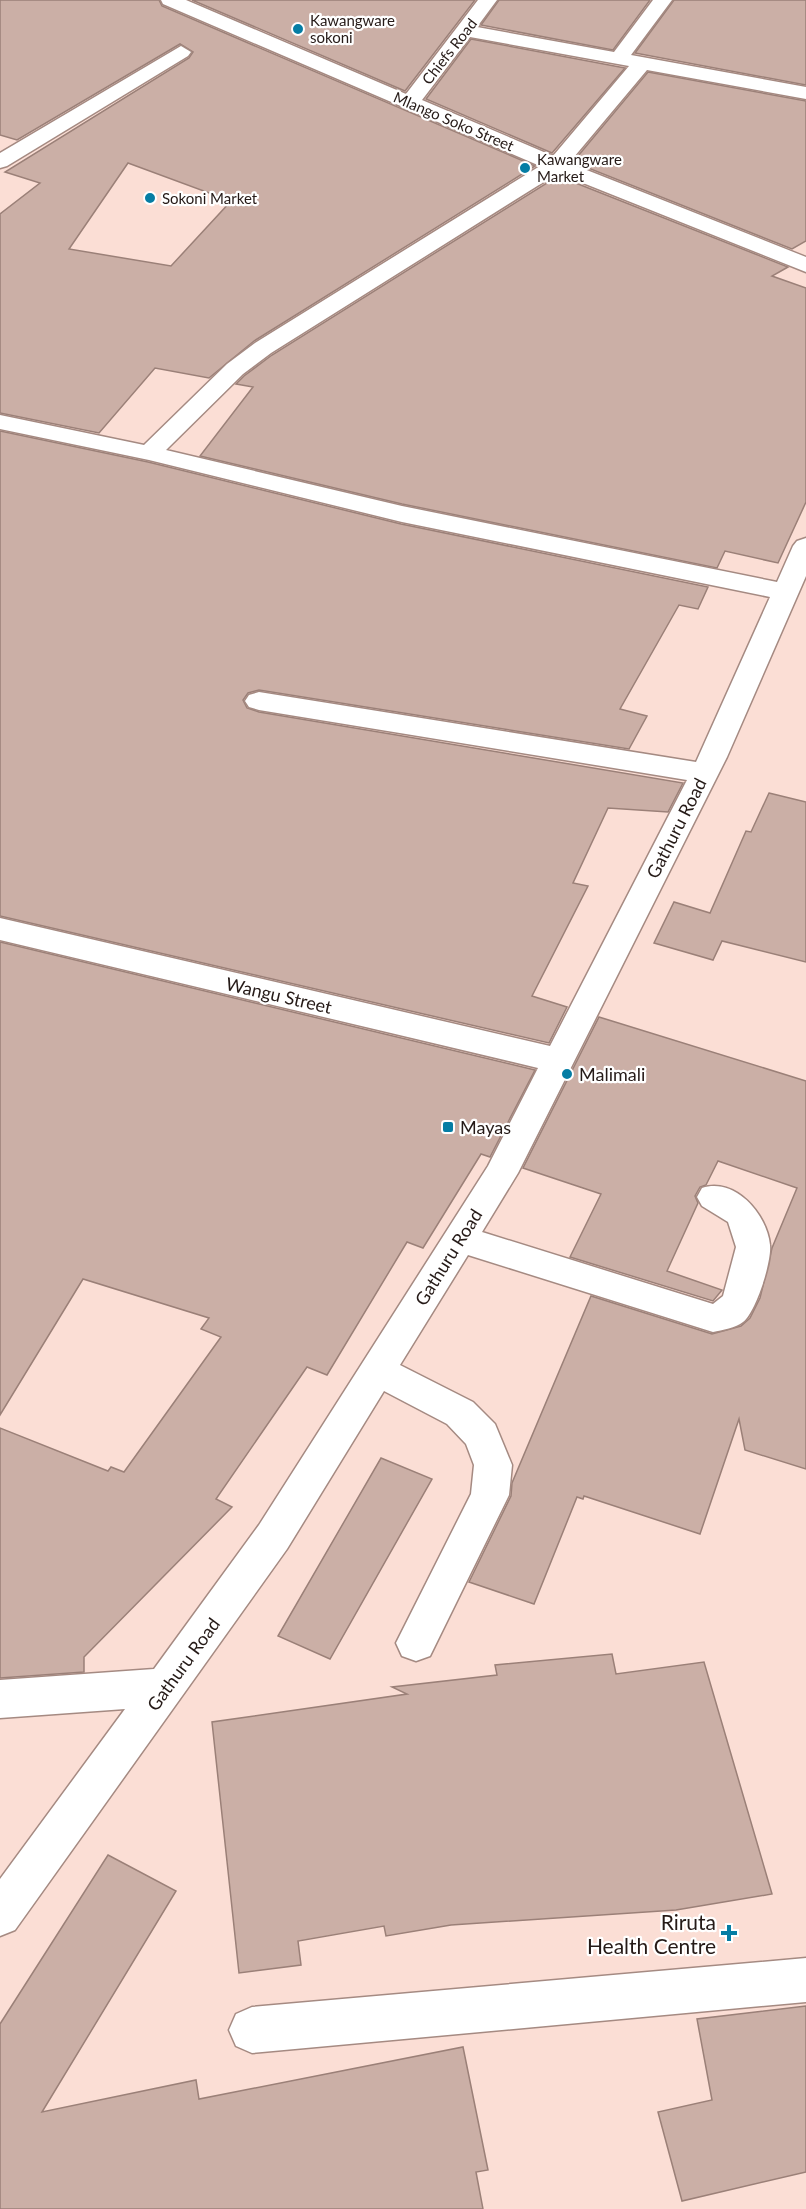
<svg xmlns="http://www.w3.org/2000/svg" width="806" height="2209" font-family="Lato,sans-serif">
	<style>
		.building { fill: #cbafa6; stroke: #9b8078; stroke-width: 1.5; fill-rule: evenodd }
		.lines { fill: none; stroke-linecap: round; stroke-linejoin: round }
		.minor-casing { stroke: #a58a82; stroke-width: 3 }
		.minor { fill: #fff; fill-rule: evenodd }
		.poi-dot { fill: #057da4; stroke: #fff; stroke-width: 2 }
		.labels { text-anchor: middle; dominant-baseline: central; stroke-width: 4.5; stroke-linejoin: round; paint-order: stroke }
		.far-poi-label { font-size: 15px; fill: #251a17; stroke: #fff; text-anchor: start }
		.far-street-label { font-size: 15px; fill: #251a17; stroke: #fff }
		.street-label { font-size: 18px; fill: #251a17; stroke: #fff }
		.poi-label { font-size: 18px; fill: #251a17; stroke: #fff; text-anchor: start }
		.near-poi-label { font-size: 21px; fill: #251a17; stroke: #fff; text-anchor: end }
	</style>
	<rect width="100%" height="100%" fill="#fbded5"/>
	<!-- building -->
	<g class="building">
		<path d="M0,0h159l3,6 373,160 -281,175 -45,37 -54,-10 -56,65 -99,-20v-199l40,-31 -35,-11 184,-114 4,-6 -13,-8 -163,96 -17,-5zM128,163l103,38 -60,65 -102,-17z"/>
		<path d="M192,0h283l-70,91z"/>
		<path d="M499,0h151l-37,50 -132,-25z"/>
		<path d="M674,0h132v85l-171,-32z"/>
		<path d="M471,39l154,29 -73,85 -126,-54z"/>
		<path d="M648,72l158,29v140l-14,8 -219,-87z"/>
		<path d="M558,176l230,91 -16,9 34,12v214l-28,61 -53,-12 -8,17 -315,-64 -202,-48 53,-69 -17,-3 8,-8 28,-21z"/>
		<path d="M0,431l148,31 253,62 307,63 -10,22 -19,-4 -59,104 27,7 -18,33 -370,-59 -11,3 -5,7 4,8 12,4 424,71 -15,29 -60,-4 -35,75 15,3 -56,110 35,11 -18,36 -549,-127z"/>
		<path d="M769,793l37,9v160l-84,-21 -9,19 -59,-17 20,-41 36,11 36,-82 5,1z"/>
		<path d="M0,942l535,128 -45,87 -9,-3 -58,94 -16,-6 -80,133 -20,-8 -91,132 16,8 -148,150v15l-84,6v-250l108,43 3,-4 13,5 97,-135 -20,-8 8,-11 -126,-39 -83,136z"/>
		<path d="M599,1017l207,64v388l-61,-19 -6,-31 -39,115 -116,-38 -1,3 -6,-2 -43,107 -65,-22 42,-86 1,-13 79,-187 121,38 29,-8 9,-8 10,-20 12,-50 25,-60 -79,-27 -12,24 -6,2 -5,9 3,7 -31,68 55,19 -9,11 -143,-44 31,-63 -78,-26z"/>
		<path d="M381,1458l51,21 -102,180 -52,-23z"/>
		<path d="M612,1654l4,20 88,-12 68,232 -96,16 -225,15 -65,11 -2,-10 -86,15 3,24 -62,8 -27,-251 195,-28 -15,-7 105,-12 -2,-10z"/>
		<path d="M108,1855l68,36 -134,221 154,-32 3,19 264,-52 25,123 -12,2 7,37h-483v-185z"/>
		<path d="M806,2006v166l-124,29 -24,-89 54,-12 -15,-81z"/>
	</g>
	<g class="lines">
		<defs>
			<g id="minor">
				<path d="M161,0h25l220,94 72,-94h19l-20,27 137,25 39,-52h19l-41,55 175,32v12l-159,-29 -78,93 237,94v15l-248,-99 -287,180 -28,21 -77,76 236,56 375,76 16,-36 4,-5 9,-3v38l-79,181 -209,416 -36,59 231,72 10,-8 13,-49 -8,-25 -26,-16 -5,-9 5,-9c33,-11 65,26 68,57 2,16 -14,67 -27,77 -7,6 -21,8 -30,10l-245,-77 -68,110 73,37 22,22 17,41 -3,30 -79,161 -14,5 -14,-5 -6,-13 75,-149 3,-29 -8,-21 -19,-20 -63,-33 -97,158 -272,381 -15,6v-57l125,-170 -125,9v-38l154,-11 105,-144 229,-359 50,-98 -538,-128v-22l550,128 137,-266 -428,-70 -10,-3 -4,-6 4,-6 10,-3 437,70 74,-165 -368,-75 -253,-62 -149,-31v-14l144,30 83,-81 28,-21 285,-177 -377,-162zM470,37l159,29 -76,90 -131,-56z"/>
				<path d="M181,46l10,6 -3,4 -181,110 -7,2v-15z"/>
				<path d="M806,1958v44l-554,51 -16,-7 -7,-16 7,-16 16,-7z"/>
			</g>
		</defs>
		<!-- minor casing -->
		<use href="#minor" class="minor-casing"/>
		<!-- minor -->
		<use href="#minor" class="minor"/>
	</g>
	<!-- markers -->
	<g class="poi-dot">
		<circle cx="298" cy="29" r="6"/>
		<circle cx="525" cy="168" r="6"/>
		<circle cx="150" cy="198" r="6"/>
		<circle cx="567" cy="1074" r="6"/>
		<rect x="442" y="1121" width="12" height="12" rx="3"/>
		<path d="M726 1924h6v6h6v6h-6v6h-6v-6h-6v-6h6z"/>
	</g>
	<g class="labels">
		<!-- far-poi labels -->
		<g class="far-poi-label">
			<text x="310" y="20">Kawangware<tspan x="310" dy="17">sokoni</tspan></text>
			<text x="537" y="159">Kawangware<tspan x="537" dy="17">Market</tspan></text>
			<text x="162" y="198">Sokoni Market</text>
		</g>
		<!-- far-street labels -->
		<g class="far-street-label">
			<text transform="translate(449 51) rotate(-52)">Chiefs Road</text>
			<text transform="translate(454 121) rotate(23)">Mlango Soko Street</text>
		</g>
		<!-- street labels -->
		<g class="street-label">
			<text transform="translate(676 828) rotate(-63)">Gathuru Road</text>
			<text transform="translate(279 995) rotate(13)">Wangu Street</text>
			<text transform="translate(448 1257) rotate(-58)">Gathuru Road</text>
			<text transform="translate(183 1664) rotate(-54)">Gathuru Road</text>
		</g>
		<!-- poi labels -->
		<g class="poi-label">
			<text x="579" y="1074">Malimali</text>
			<text x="460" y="1127">Mayas</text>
		</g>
		<!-- near-poi labels -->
		<g class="near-poi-label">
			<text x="716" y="1921">Riruta<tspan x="716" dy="24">Health Centre</tspan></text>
		</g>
	</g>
</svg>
